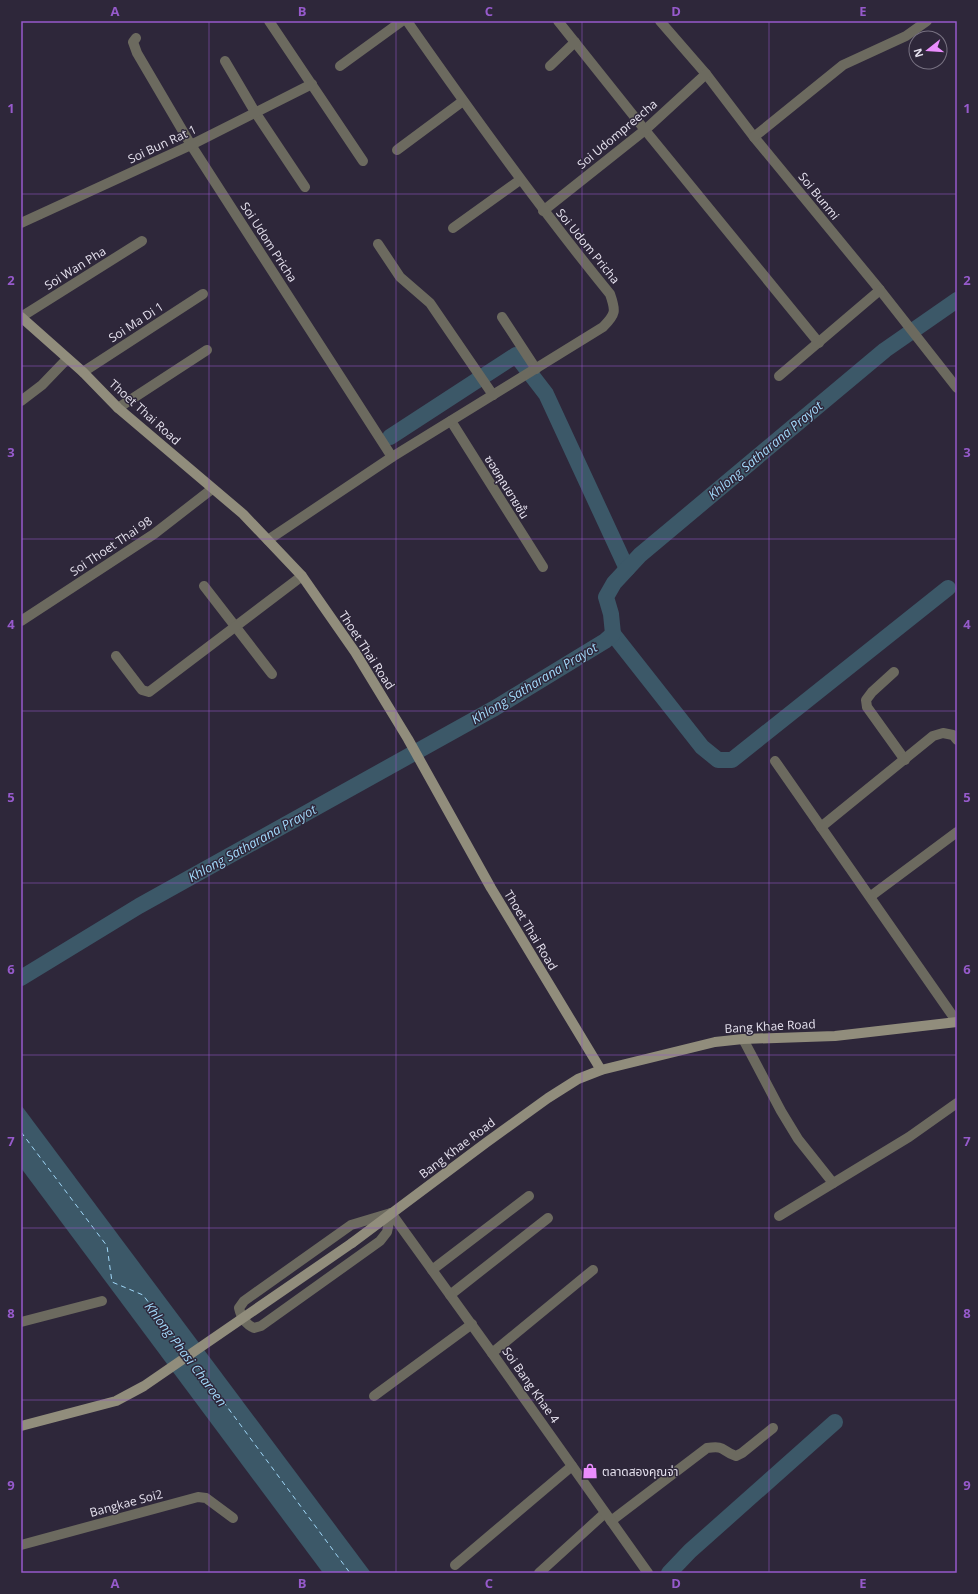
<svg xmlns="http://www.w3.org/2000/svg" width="978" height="1594" font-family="'Open Sans','Noto Sans Thai',sans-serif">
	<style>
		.water { fill: #3c5868 }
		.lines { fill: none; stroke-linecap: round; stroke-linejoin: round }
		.canal { stroke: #3c5868; stroke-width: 16 }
		.ferry { stroke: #a0d7f8; stroke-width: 1; stroke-dasharray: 5 4; stroke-linecap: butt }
		.minor { stroke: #6c6a5f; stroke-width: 10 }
		.tertiary { stroke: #6c6a5f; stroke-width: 10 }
		.secondary { stroke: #918d7c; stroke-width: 10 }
		.secondary-bridge { stroke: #918d7c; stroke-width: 10 }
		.grid { fill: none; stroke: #965acb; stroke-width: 1; stroke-opacity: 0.55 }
		.labels { text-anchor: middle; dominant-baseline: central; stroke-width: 3; stroke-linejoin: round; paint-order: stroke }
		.street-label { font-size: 12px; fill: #e6e2ef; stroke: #2e273a }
		.poi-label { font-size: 12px; fill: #e6e2ef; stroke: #2e273a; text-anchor: start }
		.water-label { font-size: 13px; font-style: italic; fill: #a0d7f8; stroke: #2e273a }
		.neatline { fill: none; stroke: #965acb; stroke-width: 1.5 }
		.grid-label { font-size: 13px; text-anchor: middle; font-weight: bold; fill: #965acb }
	</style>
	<rect width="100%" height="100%" fill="#2e273a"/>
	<!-- water -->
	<path class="water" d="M21,1105l350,468h-48l-302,-405z"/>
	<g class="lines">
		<!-- canal -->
		<g class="canal">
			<path d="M390,437l126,-82 30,39 81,175"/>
			<path d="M613,634l89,113 16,13h14l216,-172"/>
			<path d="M21,978l118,-72 356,-198 110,-67 8,-7 -2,-20 -5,-17 8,-14 26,-28 245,-205 72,-50"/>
			<path d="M669,1573l21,-22 145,-129"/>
		</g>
		<!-- ferry -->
		<g class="ferry">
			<path d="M21,1132l86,114 5,36 31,13 42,56"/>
			<path d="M191,1358l159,215"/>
		</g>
		<!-- minor -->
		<g class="minor">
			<path d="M269,21l94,140"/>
			<path d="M558,21l87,109 174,213"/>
			<path d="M660,21l46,53 48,63 126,153 77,98"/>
			<path d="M136,38l-3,4 4,11 54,92 201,312"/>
			<path d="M225,61l30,51 50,75"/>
			<path d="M340,66l62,-45"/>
			<path d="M550,66l25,-24"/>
			<path d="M754,137l89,-72 63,-29 21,-15"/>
			<path d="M397,150l66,-49"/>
			<path d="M543,211l102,-81 61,-56"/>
			<path d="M21,223l170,-78 121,-61"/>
			<path d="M453,228l67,-48"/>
			<path d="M378,244l22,33 30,26 63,92"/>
			<path d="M21,317l121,-76"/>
			<path d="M502,317l34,52"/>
			<path d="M83,372l120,-78"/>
			<path d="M779,376l101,-86"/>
			<path d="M21,401l21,-16 25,-26"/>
			<path d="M118,408l89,-58"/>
			<path d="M451,421l92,146"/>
			<path d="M268,540l124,-83 211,-130c13,-13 13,-16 7,-33 -72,-88 -138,-180 -203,-273"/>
			<path d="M204,586l68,88"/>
			<path d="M21,621l133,-87 58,-45"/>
			<path d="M116,656l26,34 7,2 153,-116"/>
			<path d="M894,672l-22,20 -6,8 1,7 38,53"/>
			<path d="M775,761l182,261"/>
			<path d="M821,827l112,-91 10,-3 10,2 4,5"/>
			<path d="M871,896l86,-64"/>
			<path d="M743,1039l38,72 17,28 35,44"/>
			<path d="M779,1216l130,-79 48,-34"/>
			<path d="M432,1270l97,-74"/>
			<path d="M450,1295l98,-77"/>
			<path d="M21,1322l81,-21"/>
			<path d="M492,1353l101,-83"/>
			<path d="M374,1396l98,-72"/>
			<path d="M611,1521l96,-73c19,-3 14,3 29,8l6,-3 31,-25"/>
			<path d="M21,1545l177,-48 8,1 27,20"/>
			<path d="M455,1565l117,-99"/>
			<path d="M539,1573l66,-60"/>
		</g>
		<!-- tertiary -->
		<g class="tertiary">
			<path d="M391,1213l101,140 156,220"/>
			<path d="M391,1213l-4,19 -7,9 -119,85 -7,2c-9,-4 -13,-11 -15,-20l5,-7 107,-76z"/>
		</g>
		<!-- secondary -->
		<g class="secondary">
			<path d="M21,317l62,55 35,36 125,106 59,62 53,76 53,87 83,149 110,182"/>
			<path d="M352,1243l135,-101 61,-44 30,-19 23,-9 114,-28 28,-3 92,-3 122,-14"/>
		</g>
		<!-- secondary-bridge -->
		<path class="secondary-bridge" d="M21,1426l95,-25 28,-15 208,-143"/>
	</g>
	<!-- grid -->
	<path class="grid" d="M209,21v1552M396,21v1552M582,21v1552M769,21v1552M21,194h936M21,366h936M21,539h936M21,711h936M21,883h936M21,1055h936M21,1228h936M21,1400h936"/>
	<!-- icons -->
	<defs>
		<symbol id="shop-bare" viewBox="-9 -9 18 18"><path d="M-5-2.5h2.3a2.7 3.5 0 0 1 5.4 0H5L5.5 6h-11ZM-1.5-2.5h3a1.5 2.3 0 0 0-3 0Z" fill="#ea8dfd" stroke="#2e273a" stroke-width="2.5" paint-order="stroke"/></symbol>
	</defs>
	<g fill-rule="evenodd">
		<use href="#shop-bare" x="579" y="1460" width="22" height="22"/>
	</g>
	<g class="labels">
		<!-- street labels -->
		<g class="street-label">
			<text transform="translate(617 134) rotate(-40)">Soi Udompreecha</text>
			<text transform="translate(162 144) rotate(-25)">Soi Bun Rat 1</text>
			<text transform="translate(819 196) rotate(51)">Soi Bunmi</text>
			<text transform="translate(269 242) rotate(57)">Soi Udom Pricha</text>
			<text transform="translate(588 246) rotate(51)">Soi Udom Pricha</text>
			<text transform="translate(75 268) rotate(-32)">Soi Wan Pha</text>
			<text transform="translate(136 322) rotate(-33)">Soi Ma Di 1</text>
			<text transform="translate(145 412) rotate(42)">Thoet Thai Road</text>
			<text transform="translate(507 487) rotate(58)">ซอยคุณยายชั้น</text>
			<text transform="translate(111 546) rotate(-34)">Soi Thoet Thai 98</text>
			<text transform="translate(367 650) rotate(57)">Thoet Thai Road</text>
			<text transform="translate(531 930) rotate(59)">Thoet Thai Road</text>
			<text transform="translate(770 1026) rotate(-3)">Bang Khae Road</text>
			<text transform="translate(457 1148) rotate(-37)">Bang Khae Road</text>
			<text transform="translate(531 1385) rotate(55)">Soi Bang Khae 4</text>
			<text transform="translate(126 1503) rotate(-15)">Bangkae Soi2</text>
		</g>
		<!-- poi labels -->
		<g class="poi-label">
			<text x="602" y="1471">ตลาดสองคุณจ่า</text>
		</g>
		<!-- water labels -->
		<g class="water-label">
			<text transform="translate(765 450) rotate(-40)">Khlong Satharana Prayot</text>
			<text transform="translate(534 683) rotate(-31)">Khlong Satharana Prayot</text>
			<text transform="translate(252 843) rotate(-29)">Khlong Satharana Prayot</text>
			<text transform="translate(186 1354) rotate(53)">Khlong Phasi Charoen</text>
		</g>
	</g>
	<!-- border -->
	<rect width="978" height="1594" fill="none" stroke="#2e273a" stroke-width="44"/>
	<!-- north arrow -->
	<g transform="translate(928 50) rotate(253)"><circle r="19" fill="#2e273a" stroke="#787282"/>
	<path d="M0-3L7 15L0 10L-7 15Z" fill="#ea8dfd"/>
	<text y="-6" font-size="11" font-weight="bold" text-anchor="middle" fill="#e6e2ef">N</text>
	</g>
	<rect x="22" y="22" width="934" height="1550" class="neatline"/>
	<g class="grid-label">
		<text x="115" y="16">A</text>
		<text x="302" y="16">B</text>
		<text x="489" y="16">C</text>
		<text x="676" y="16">D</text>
		<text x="863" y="16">E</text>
		<text x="11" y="113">1</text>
		<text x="967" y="113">1</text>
		<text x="11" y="285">2</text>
		<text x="967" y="285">2</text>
		<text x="11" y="457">3</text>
		<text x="967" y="457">3</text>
		<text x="11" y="629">4</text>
		<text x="967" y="629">4</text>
		<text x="11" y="802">5</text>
		<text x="967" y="802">5</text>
		<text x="11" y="974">6</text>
		<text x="967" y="974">6</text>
		<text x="11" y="1146">7</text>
		<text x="967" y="1146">7</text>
		<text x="11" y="1318">8</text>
		<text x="967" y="1318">8</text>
		<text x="11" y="1490">9</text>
		<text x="967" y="1490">9</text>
		<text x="115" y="1588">A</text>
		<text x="302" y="1588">B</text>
		<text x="489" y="1588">C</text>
		<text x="676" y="1588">D</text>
		<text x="863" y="1588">E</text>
	</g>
</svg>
